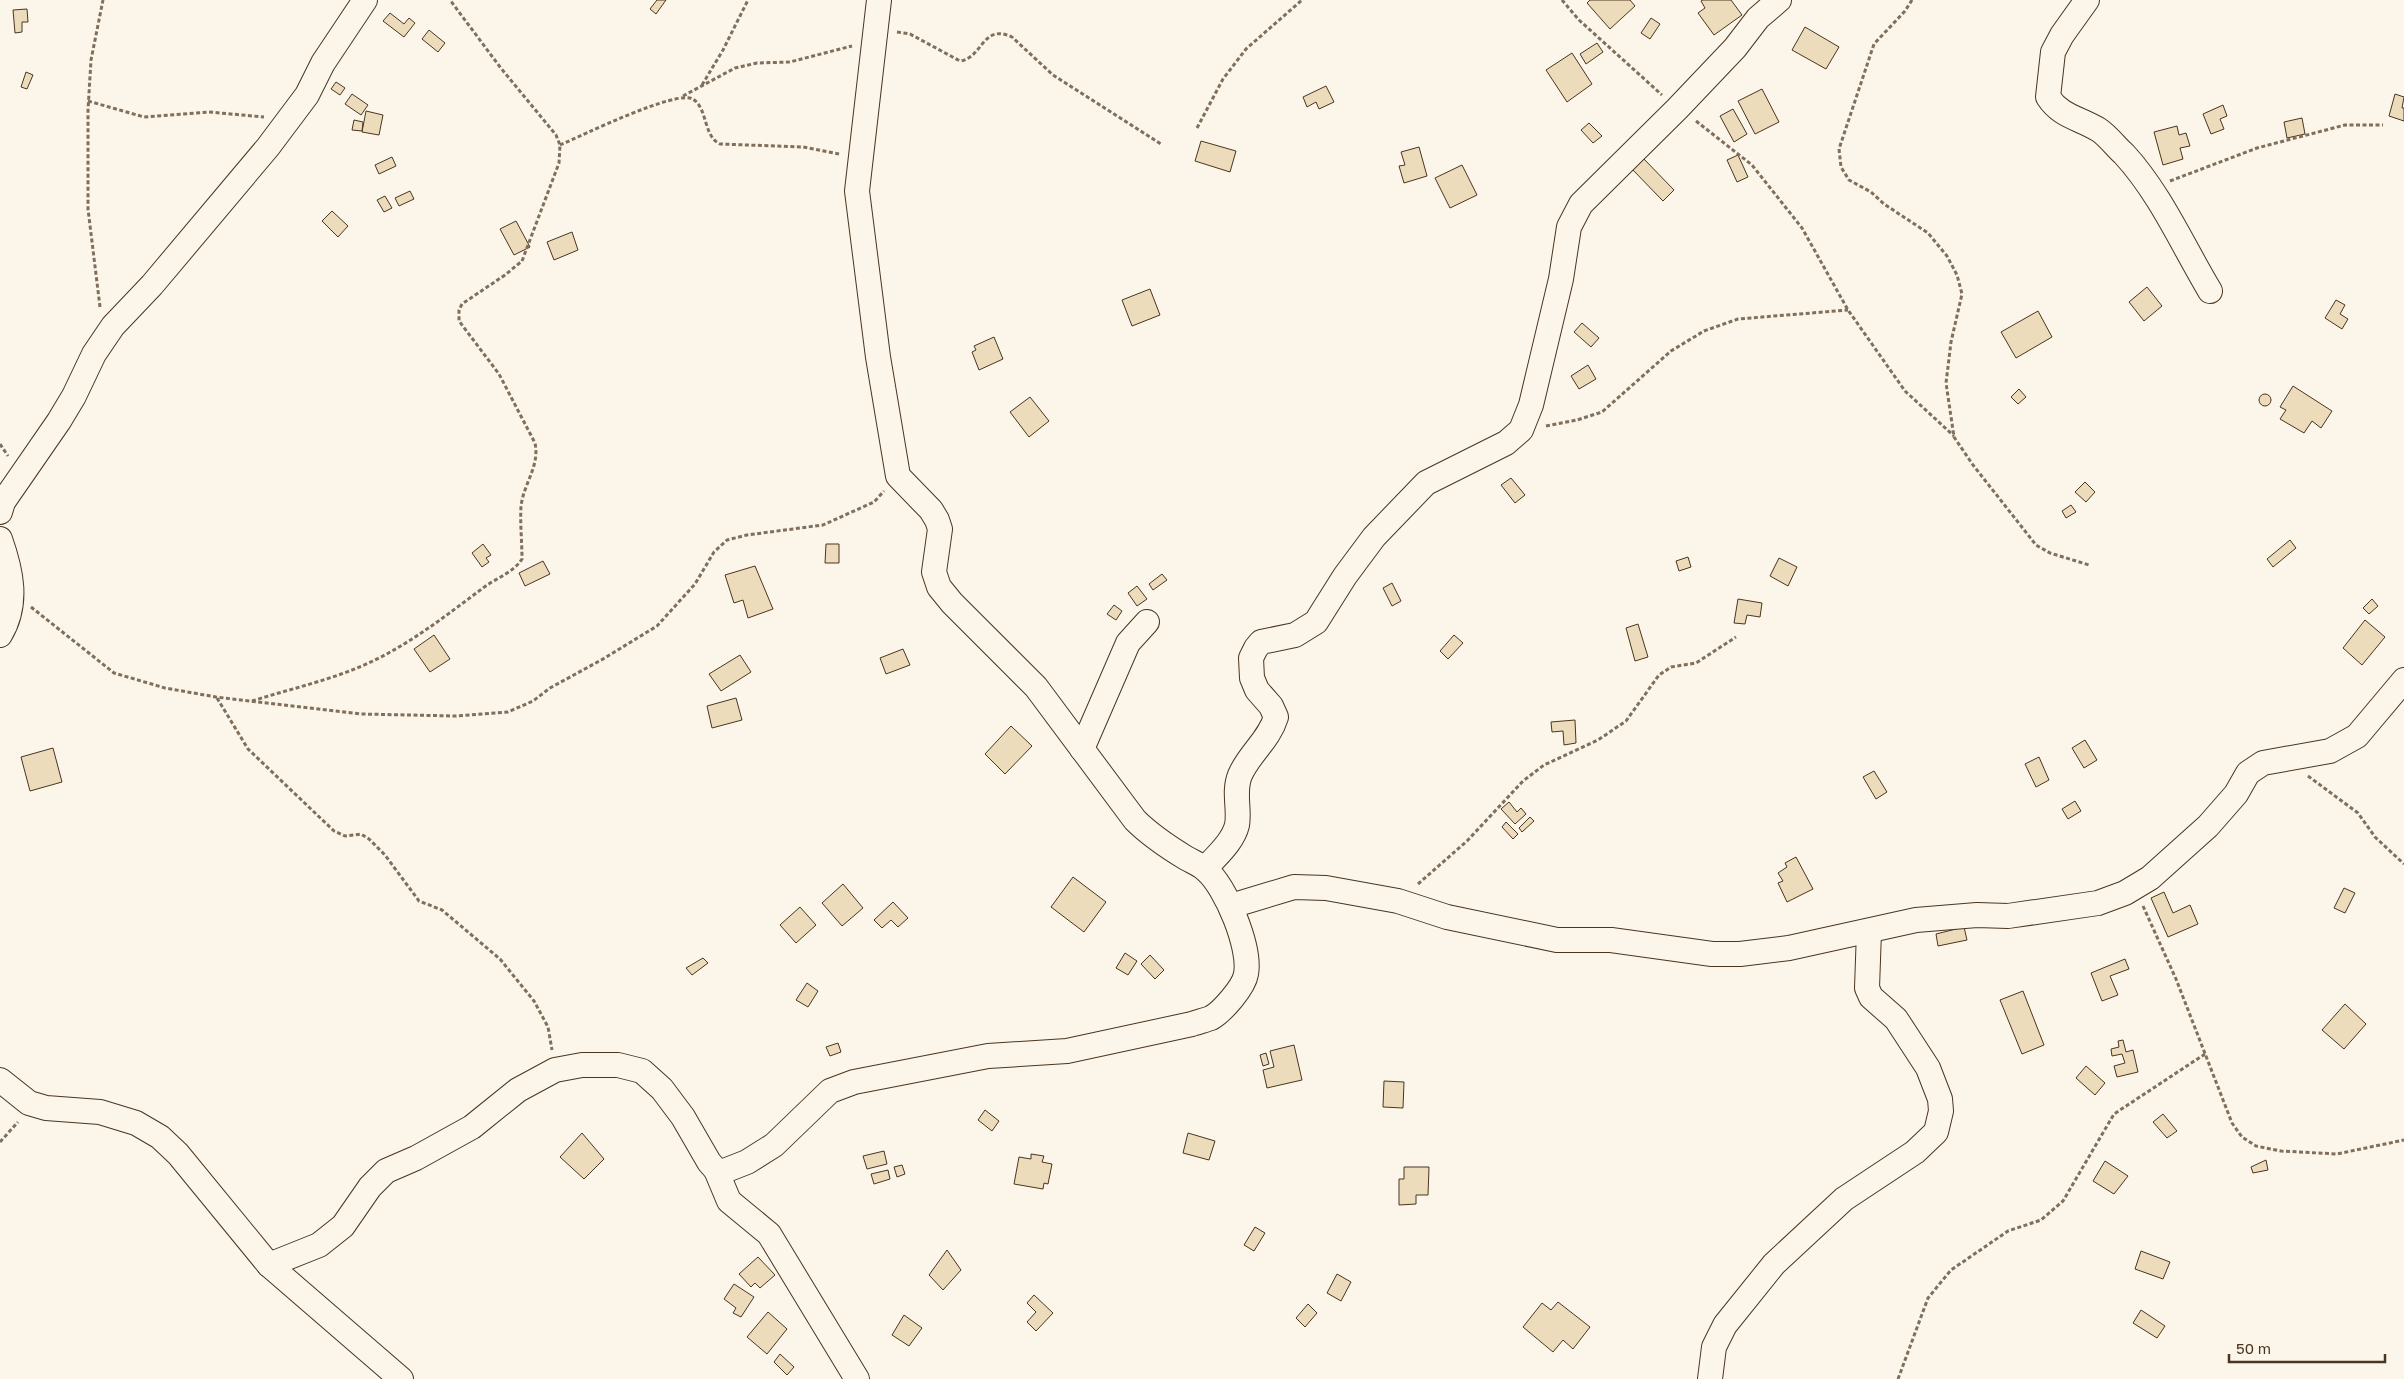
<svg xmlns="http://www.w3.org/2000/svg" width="2404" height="1379" font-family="'Golos Text',sans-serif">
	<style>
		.building { fill: #ecdcbc; stroke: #4a3520 }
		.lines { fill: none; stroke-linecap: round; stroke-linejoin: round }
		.minor-casing { stroke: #4a3520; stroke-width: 26 }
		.path { stroke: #7f6f5c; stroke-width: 3; stroke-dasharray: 4 2.5; stroke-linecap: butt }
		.minor { stroke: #fbf6e9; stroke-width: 24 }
	</style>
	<rect width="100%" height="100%" fill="#fbf6e9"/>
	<!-- building -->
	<g class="building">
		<path d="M657,0h9l-10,14 -6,-5z"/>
		<path d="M1590,0h40l5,6 -25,23 -23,-26z"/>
		<path d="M1703,0h28l11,15 -28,20 -16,-22 7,-5 -4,-7z"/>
		<path d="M27,9l1,13h-6v10l-7,1 -2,-23z"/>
		<path d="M390,13l14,11 5,-6 6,5 -11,14 -21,-16z"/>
		<path d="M1651,18l9,6 -10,15 -9,-6z"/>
		<path d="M1805,27l34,20 -13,22 -34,-19z"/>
		<path d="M429,30l16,13 -7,9 -16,-13z"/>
		<path d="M1597,43l6,9 -17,12 -6,-10z"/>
		<path d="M1572,53l20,31 -25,18 -21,-32z"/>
		<path d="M26,72l7,3 -6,14 -6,-2z"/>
		<path d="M336,82l9,6 -5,7 -9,-6z"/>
		<path d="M1326,86l8,16 -15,7 -3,-7 -9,5 -4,-10z"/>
		<path d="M1762,89l17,33 -24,12 -17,-33z"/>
		<path d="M352,94l16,11 -7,10 -16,-11z"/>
		<path d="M2395,94l9,3 -2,11h2v13l-15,-5z"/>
		<path d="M2223,105l4,11 -7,3 4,10 -13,5 -8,-20z"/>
		<path d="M1733,109l14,25 -13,8 -14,-26z"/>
		<path d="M366,111l17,4 -4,20 -17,-3z"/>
		<path d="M2302,118l3,16 -18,4 -3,-16z"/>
		<path d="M354,120l9,2 -1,9 -10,-1z"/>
		<path d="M1589,123l13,13 -9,7 -12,-13z"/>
		<path d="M2177,126l2,9 7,-2 4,13 -10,2 3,11 -20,6 -9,-33z"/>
		<path d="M1201,141l35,10 -6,21 -35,-11z"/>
		<path d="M1419,147l8,29 -23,7 -5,-17 6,-1 -4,-13z"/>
		<path d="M1738,155l10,22 -11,5 -10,-22z"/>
		<path d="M392,157l4,9 -17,8 -4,-9z"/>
		<path d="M1642,157l32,33 -11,11 -32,-33z"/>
		<path d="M1462,165l15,30 -27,13 -15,-30z"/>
		<path d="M410,191l4,8 -15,7 -4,-8z"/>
		<path d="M385,196l7,12 -8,4 -7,-12z"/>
		<path d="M332,211l16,15 -10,11 -16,-16z"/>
		<path d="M516,221l14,26 -16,8 -14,-26z"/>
		<path d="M572,232l6,18 -24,10 -7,-18z"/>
		<path d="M2147,287l15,19 -18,15 -15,-19z"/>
		<path d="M1150,289l10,26 -28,11 -10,-26z"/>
		<path d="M2336,300l9,5 -5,9 8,5 -6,10 -17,-11z"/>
		<path d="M2038,311l14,26 -36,21 -15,-26z"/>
		<path d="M1582,323l17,15 -8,9 -17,-15z"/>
		<path d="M994,337l9,22 -24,11 -7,-18 4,-2 -2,-4z"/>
		<path d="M1588,365l8,14 -17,10 -8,-13z"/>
		<path d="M2293,386l39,25 -11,17 -9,-7 -8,12 -24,-14 6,-9 -6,-3z"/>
		<path d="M2019,389l7,8 -8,7 -7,-7z"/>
		<circle cx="2265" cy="400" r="6"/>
		<path d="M1030,397l19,24 -20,16 -19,-25z"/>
		<path d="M1511,478l14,17 -10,8 -14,-18z"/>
		<path d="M2085,482l10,10 -9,10 -11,-10z"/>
		<path d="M2071,505l5,7 -10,6 -4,-7z"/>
		<path d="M2290,540l6,8 -23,19 -6,-8z"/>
		<path d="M483,544l8,11 -5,3 3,4 -7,5 -10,-14z"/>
		<path d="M826,544h13v19h-14z"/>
		<path d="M1688,557l3,10 -12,4 -3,-10z"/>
		<path d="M1779,558l18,9 -9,19 -18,-10z"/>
		<path d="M543,561l7,13 -25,12 -6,-13z"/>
		<path d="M755,566l18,43 -25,9 -5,-18 -9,3 -9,-28z"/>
		<path d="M1162,574l5,6 -14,10 -4,-6z"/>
		<path d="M1392,583l9,18 -9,5 -9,-18z"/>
		<path d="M1137,586l10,13 -10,7 -9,-13z"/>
		<path d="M1738,599l24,4 -2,14 -13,-2 -2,9 -11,-1z"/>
		<path d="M2372,599l6,7 -9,8 -6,-6z"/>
		<path d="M1114,605l8,6 -6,9 -9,-6z"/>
		<path d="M2365,620l20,17 -23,28 -19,-17z"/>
		<path d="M1638,624l10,33 -13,4 -9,-33z"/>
		<path d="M434,635l16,24 -20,13 -16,-23z"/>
		<path d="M1454,635l9,8 -15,16 -8,-8z"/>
		<path d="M903,649l7,16 -24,9 -6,-16z"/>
		<path d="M740,655l11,17 -30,19 -12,-17z"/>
		<path d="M736,698l6,22 -30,8 -5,-22z"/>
		<path d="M1575,720l1,23 -12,2 -1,-14 -11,1 -1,-10z"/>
		<path d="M1011,726l21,20 -27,28 -20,-20z"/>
		<path d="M2085,740l12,20 -13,8 -12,-20z"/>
		<path d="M53,748l9,34 -32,9 -9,-34z"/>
		<path d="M2039,757l10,23 -13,7 -11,-23z"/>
		<path d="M1874,771l13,21 -11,7 -13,-22z"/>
		<path d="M2075,801l6,10 -13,8 -6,-10z"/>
		<path d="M1509,802l8,10 4,-4 5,6 -11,10 -14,-15z"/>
		<path d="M1530,817l4,4 -12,11 -3,-4z"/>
		<path d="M1506,822l12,12 -5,5 -11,-12z"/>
		<path d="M1796,857l17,32 -26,13 -9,-19 5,-2 -5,-8 9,-6 -2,-4z"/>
		<path d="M1073,877l33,25 -22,30 -33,-25z"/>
		<path d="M843,884l20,24 -21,18 -20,-23z"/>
		<path d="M2344,888l11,5 -10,20 -11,-5z"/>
		<path d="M2164,892l9,21 17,-8 8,19 -30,13 -17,-39z"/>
		<path d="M893,902l15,16 -10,9 -7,-7 -9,8 -8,-8z"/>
		<path d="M800,907l16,18 -20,18 -16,-18z"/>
		<path d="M1964,927l3,13 -29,6 -2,-12z"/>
		<path d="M1125,953l12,8 -9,14 -12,-7z"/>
		<path d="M1150,955l14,15 -9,9 -14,-15z"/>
		<path d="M703,958l5,5 -16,12 -6,-7z"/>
		<path d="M2125,959l4,10 -19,7 8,19 -16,6 -11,-28z"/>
		<path d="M807,983l11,8 -10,16 -12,-7z"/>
		<path d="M2023,991l21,54 -22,9 -22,-54z"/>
		<path d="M2345,1004l21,20 -22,25 -22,-19z"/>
		<path d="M2123,1040l3,12 7,-2 5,22 -21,5 -3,-11 11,-3 -3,-9 -10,2 -1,-7 8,-2 -1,-6z"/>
		<path d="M838,1043l3,9 -11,4 -4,-9z"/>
		<path d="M1294,1045l8,35 -35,8 -4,-18 11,-3 -4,-16z"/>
		<path d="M1266,1053l3,11 -6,2 -3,-11z"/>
		<path d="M2086,1066l19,17 -10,12 -19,-17z"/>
		<path d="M1384,1081l20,1 -1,26 -20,-1z"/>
		<path d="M985,1110l14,11 -7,10 -14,-11z"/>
		<path d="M2163,1114l14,17 -10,7 -14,-16z"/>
		<path d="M582,1133l22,26 -20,20 -24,-22z"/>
		<path d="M1188,1133l27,8 -6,19 -26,-7z"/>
		<path d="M884,1151l3,13 -20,5 -4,-13z"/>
		<path d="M1031,1154l13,2 -2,6 10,2 -4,20 -4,-1 -1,6 -29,-5 5,-27 12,2z"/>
		<path d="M2266,1160l2,10 -15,3 -2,-6z"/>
		<path d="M2105,1161l23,15 -14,18 -21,-13z"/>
		<path d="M902,1165l3,9 -8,3 -3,-10z"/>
		<path d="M1404,1167h25l-1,28h-12v9l-17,1v-26h5z"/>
		<path d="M888,1170l2,9 -16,5 -3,-10z"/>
		<path d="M1255,1227l10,6 -11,18 -10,-6z"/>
		<path d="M947,1250l14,20 -18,20 -14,-15z"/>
		<path d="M2141,1251l29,11 -7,17 -28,-10z"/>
		<path d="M758,1257l17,18 -15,13 -5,-5 -4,4 -12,-13z"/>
		<path d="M1337,1274l14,8 -10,19 -14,-8z"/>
		<path d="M734,1284l20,13 -13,20 -8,-4 3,-5 -12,-9z"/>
		<path d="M1034,1295l19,18 -17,18 -9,-9 9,-10 -9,-9z"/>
		<path d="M1558,1302l32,25 -17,22 -10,-9 -10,12 -30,-25 19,-24 9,7z"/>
		<path d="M1308,1304l9,9 -12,14 -9,-9z"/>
		<path d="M2141,1310l24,16 -8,12 -24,-15z"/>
		<path d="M768,1312l19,17 -20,25 -20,-17z"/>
		<path d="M904,1315l18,13 -13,18 -17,-11z"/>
		<path d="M780,1354l14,13 -7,8 -13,-13z"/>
	</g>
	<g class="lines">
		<defs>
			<g id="minor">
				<path d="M2087,0l-25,35 -9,17 -5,45c13,20 32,21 51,33 9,6 17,17 25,24 36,39 59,92 86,137"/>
				<path d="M0,512l3,-10 56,-81 15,-25 20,-42 19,-28 39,-41 116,-138 39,-52 16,-32 42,-63"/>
				<path d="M0,539c11,31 19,65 0,96"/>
				<path d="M1082,749l46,-106 19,-21"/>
				<path d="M1205,869c11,-13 28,-27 32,-44 3,-16 -4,-33 3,-50 9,-21 29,-35 36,-58l-5,-11 -14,-16 -5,-12 -1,-20 5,-10 5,-6 34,-7 21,-13 29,-46 29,-39 52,-54 80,-40 15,-13 10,-25 30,-126 8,-52 12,-23 96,-95 58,-61 23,-30 21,-18"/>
				<path d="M1231,906l63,-19 32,1 72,13 49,16 110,23h54l101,14h28l49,-6 127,-28 61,-5 31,1 90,-13 27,-10 25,-15 58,-52 28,-32 12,-21 15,-10 67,-12 27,-15 47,-56"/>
				<path d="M0,1080l29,23 17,5 54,4 36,11 24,14 18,17 91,111 132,114"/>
				<path d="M716,1170l13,31 40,33 88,145"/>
				<path d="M269,1265l50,-20 24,-19 27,-39 16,-16 30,-13 56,-31 46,-37 37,-20 27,-5h36l24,6 20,18 21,28 26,45 7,8 8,1 23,-9 27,-17 56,-54 24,-9 134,-26 79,-5 125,-27c6,-2 13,-4 19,-6 11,-6 33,-31 35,-44 5,-26 -20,-87 -40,-104 -5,-5 -13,-8 -20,-12 -18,-11 -36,-23 -51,-38l-99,-133 -84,-84 -13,-16 -5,-15 6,-43 -3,-9 -6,-10 -33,-34 -20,-119 -21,-166 22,-191"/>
				<path d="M1710,1379l4,-32 11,-22 49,-61 70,-65 71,-47 21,-20 5,-21 -1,-12 -12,-31 -32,-49 -25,-22 -4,-9 2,-57"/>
			</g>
		</defs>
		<!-- minor casing -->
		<use href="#minor" class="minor-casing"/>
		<!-- path -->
		<g class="path">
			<path d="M1562,0l17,20 83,75"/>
			<path d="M1912,0l-7,11 -31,33 -35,105 2,18 8,13 22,12 13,12 44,29 19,23 10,19 5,19 -11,48 -5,41 8,54 19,28 63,80 14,8 39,12"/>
			<path d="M897,32l13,2 50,27c23,-3 22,-38 52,-24l41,38 108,69"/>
			<path d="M702,85l21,-35 25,-50"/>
			<path d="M683,96l52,-28 22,-5 33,-1 62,-16"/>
			<path d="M88,101l56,16 65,-5 55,5"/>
			<path d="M1696,121l56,44 50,63 46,82 57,81 49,45"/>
			<path d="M1197,128l26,-49 23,-30 56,-49"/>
			<path d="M560,145c21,-9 117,-56 133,-46 15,10 10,37 27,45l83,3 36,7"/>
			<path d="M2170,181l87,-33 88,-23h38"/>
			<path d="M100,307l-12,-98v-99l3,-50 12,-60"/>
			<path d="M1546,426l31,-6 25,-8 69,-61 33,-20 34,-12 110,-9"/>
			<path d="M0,444l8,12"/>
			<path d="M31,607l83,66 51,15 51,9 145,17 94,2 53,-4 25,-11 17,-13 53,-29 54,-33 38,-42 19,-32 13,-12 20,-5 76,-10 51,-23 10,-11"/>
			<path d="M217,698l31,51 86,82 11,5 16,-2 8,5 16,16 34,46 23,9 58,49 34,42 14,26 4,23"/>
			<path d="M252,701c41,-13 84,-22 123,-41 39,-19 73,-46 108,-72 13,-10 30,-15 39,-29 0,-17 -2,-35 -1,-52 2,-23 19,-40 14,-64l-36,-69 -40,-53v-11l3,-6 43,-29 17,-14 37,-98 1,-18 -4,-10 -56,-68 -50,-67"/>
			<path d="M2308,776l50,37 17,24 29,27"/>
			<path d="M1418,884l49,-43 56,-60 21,-16 54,-25 28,-19 33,-46 12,-8 25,-4 40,-26"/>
			<path d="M2143,906l33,73 56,144 10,14 14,9 25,5 56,3 67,-14"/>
			<path d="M0,1142l18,-20"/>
			<path d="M1898,1379l30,-81 23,-28 57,-39 33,-11 22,-19 51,-87 91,-60"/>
		</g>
		<!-- minor -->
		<use href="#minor" class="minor"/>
	</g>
	<!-- scale -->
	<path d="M2229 1354v8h156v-8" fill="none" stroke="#4a3520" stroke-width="2.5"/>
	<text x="2236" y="1354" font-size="15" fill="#4a3520" stroke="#fbf6e9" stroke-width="4" paint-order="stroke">50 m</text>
</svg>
